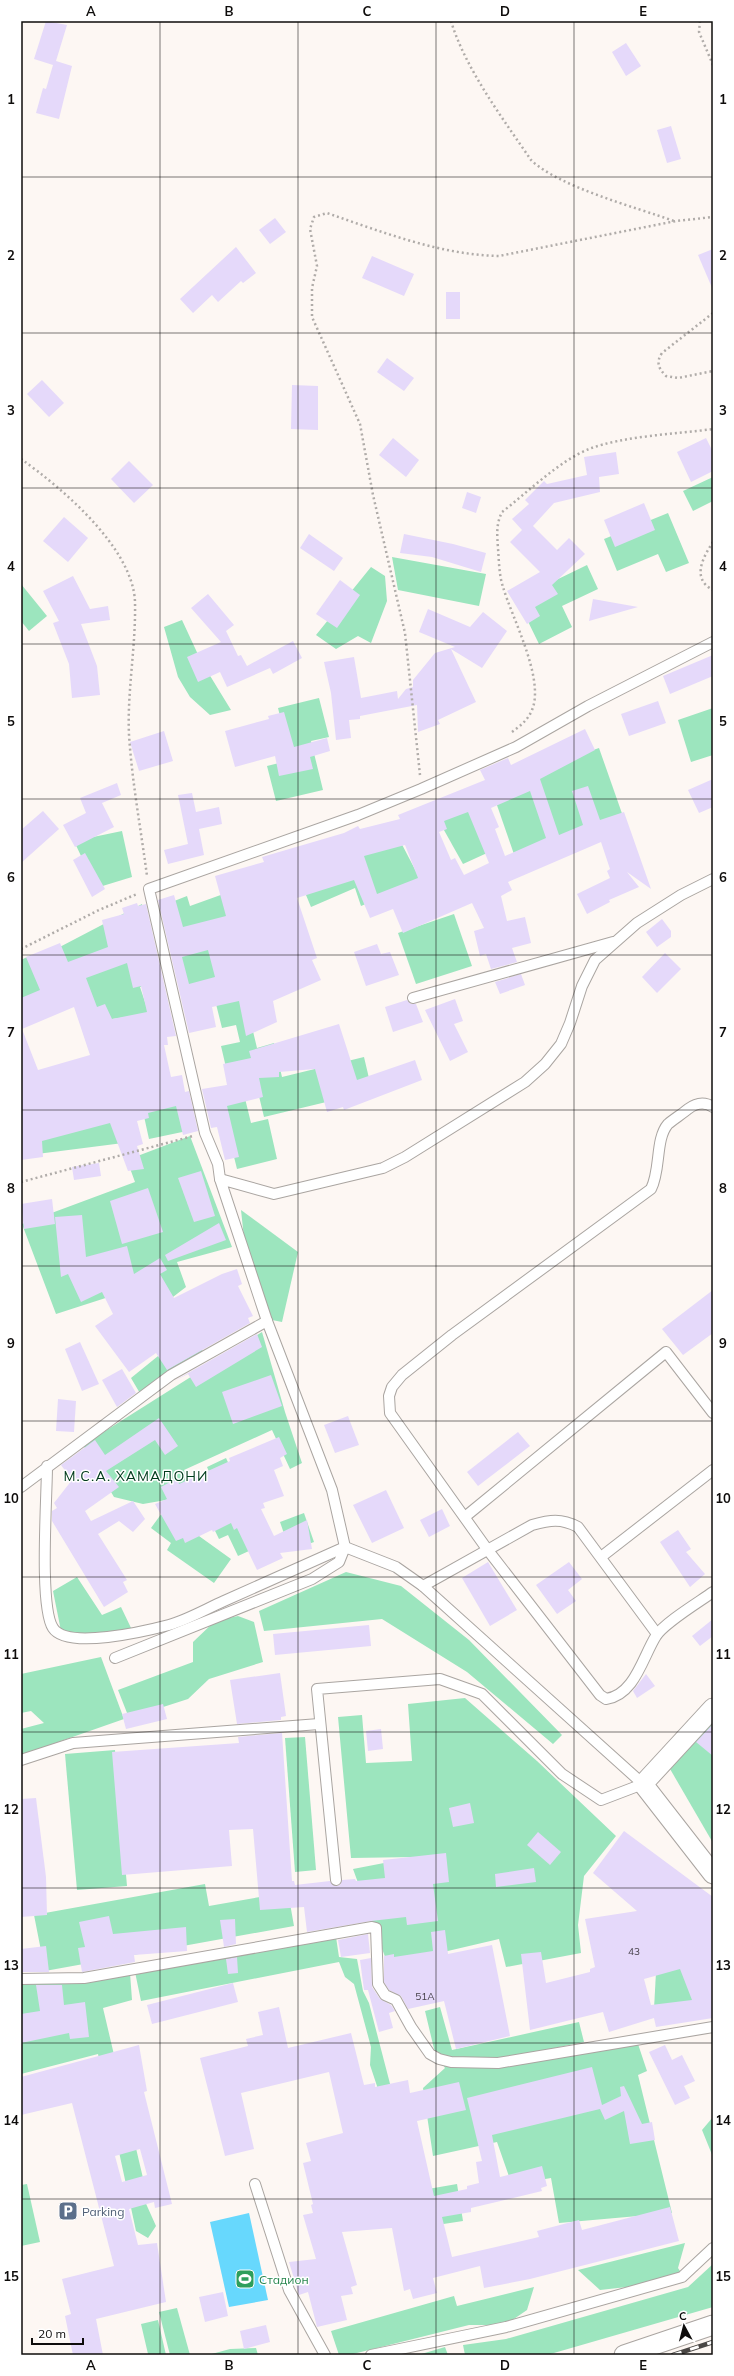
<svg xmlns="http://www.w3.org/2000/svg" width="734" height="2376" font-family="Mulish,sans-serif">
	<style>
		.green { fill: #9ce5be }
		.water { fill: #67d8fd }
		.building { fill: #e5d9fa; fill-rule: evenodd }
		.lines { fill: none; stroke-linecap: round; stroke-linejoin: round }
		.lane-casing { stroke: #aaa5a1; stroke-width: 12 }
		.street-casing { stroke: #aaa5a1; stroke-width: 21 }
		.path { stroke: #b0aca9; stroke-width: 2.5; stroke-dasharray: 2 3; stroke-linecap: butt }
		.lane { stroke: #fff; stroke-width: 10 }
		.street { stroke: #fff; stroke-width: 19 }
		.rail-casing { stroke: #4a4745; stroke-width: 4.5 }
		.rail { stroke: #fff; stroke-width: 3; stroke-dasharray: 9; stroke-linecap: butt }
		.grid { fill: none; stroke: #0e0c0b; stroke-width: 1; stroke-opacity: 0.55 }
		.labels { text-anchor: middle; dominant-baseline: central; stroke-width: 3; stroke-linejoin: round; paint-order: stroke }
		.number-label { font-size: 10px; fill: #443f47 }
		.service-label { font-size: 12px; fill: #4e5e75; stroke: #fff; text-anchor: start }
		.leisure-label { font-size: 12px; fill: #27864d; stroke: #fff; text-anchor: start }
		.quarter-label { font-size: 14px; letter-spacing: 1px; fill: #003b1b; stroke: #fff }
		.neatline { fill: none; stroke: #0e0c0b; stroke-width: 1.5 }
		.grid-label { font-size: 13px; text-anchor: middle; font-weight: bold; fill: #0e0c0b }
	</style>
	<rect width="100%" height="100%" fill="#fdf7f3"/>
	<!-- green -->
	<g class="green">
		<path d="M713,477v24l-20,10 -10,-20z"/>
		<path d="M668,513l21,50 -23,9 -8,-18 -41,17 -13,-32z"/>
		<path d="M392,557l94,17 -7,32 -81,-16z"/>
		<path d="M587,565l11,24 -36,17 10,21 -33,17 -22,-45z"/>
		<path d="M371,567l14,9 2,25 -16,42 -13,-7 -22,13 -20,-14z"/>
		<path d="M21,584l26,32 -18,15 -8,-10z"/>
		<path d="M182,620l19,41 30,49 -21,5 -20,-18 -12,-20 -14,-50z"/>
		<path d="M319,698l10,39 -18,4 12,49 -47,11 -9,-35 24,-6 -13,-52z"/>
		<path d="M713,708v47l-22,7 -13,-42z"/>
		<path d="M599,748l26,74 -109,38 -26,-75z"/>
		<path d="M475,801l23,47 -35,16 -23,-41z"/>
		<path d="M122,831l10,46 -36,11 -22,-47z"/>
		<path d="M396,833l25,48 -60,25 -6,-18 -44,19 -15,-36z"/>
		<path d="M229,892l9,26 -61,22 -13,-35 23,-9 3,10z"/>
		<path d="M142,904l15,77 -17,6 9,27 -59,8 -36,-72z"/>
		<path d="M454,914l18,52 -56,18 -18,-51z"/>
		<path d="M242,940l9,83 6,25 17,-5 8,34 82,-20 8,34 -108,26 -11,-46 -25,5 -7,-30 19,-4 -4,-17 -14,3 -8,-32 -27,6 -11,-46z"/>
		<path d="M31,955l18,39 -28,13v-47z"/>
		<path d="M177,1080l10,51 -38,8 -11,-50z"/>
		<path d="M241,1082l10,41 17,-4 9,40 -40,10 -20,-81z"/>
		<path d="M126,1104l5,38 -94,12 -16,-37z"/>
		<path d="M190,1136l42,111 -55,15 9,25 -17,13 35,53 -63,42 -10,-17 32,-26 -45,-58 -62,20 -34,-90 113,-42 -8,-22z"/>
		<path d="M241,1210l57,42 -16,70 -10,-2 -28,-82z"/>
		<path d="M262,1332l23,80 17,51 -12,6 -18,-39 -88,40 5,26 -46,8 -29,-7 -31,-52z"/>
		<path d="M226,1458l40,85 -28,13 -10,-21 -9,4 -22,-45 18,-9 -8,-18z"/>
		<path d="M170,1502l22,29 39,28 -17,24 -47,-33 4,-7 -20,-15z"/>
		<path d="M304,1513l10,29 -24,9 -10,-29z"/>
		<path d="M346,1572l55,14 68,54 93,95 -9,9 -86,-72 -85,-53 -118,12 -5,-20z"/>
		<path d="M77,1577l25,38 19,-8 11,23 -54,6 -17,-5 -8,-40z"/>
		<path d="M238,1616l16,6 9,40 -54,17 -21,20 -59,19 -11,-28 75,-28v-20l22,-21z"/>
		<path d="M101,1657l23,62 -103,36v-26l23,-6 -13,-12 -10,2v-39z"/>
		<path d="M465,1698l72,63 79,75 -32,40 -6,49 3,28 -75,14 -7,-28 -111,26 -35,-96 62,-12 -64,1 -13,-141 24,-2 4,48 46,-2 -4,-57z"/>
		<path d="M713,1712v131l-47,-81z"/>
		<path d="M305,1737l11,133 -21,2 -10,-134z"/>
		<path d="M115,1750l12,136 -50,4 -12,-136z"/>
		<path d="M205,1884l4,22 79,-14 6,34 -249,45 -11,-56z"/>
		<path d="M336,1937l3,20 18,2 6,32 6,12 32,123 -14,-10 -17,-51 1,-18 -17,-63 -9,-7 -6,-15 -198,39 -6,-29z"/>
		<path d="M713,1959v46l-59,4 2,-37z"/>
		<path d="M130,1973l2,27 -29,8 40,170v19l13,29 -8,12 -12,-7 -38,-177 -77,20v-89l23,-4z"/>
		<path d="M440,2007l12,43 127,-28 5,20 -127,26 44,-1 135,-29 11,33 -9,4 34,138 -113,10 -8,-45 -39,7 -15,-43 -64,14 -10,-68 22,-20 -10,-15 -10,-42z"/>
		<path d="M713,2117v40l-11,-27z"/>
		<path d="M27,2184l13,58 -19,4v-61z"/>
		<path d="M457,2184l6,37 -52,8 -6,-36z"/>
		<path d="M685,2243l-7,25 4,6 -37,11 -45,5 -22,-20z"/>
		<path d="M713,2264v43l-166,48h-82l-2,-10 43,-6 182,-52z"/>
		<path d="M534,2287l-7,23 -22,15h-36l-120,30h-10l-8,-24 123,-35 3,10z"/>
		<path d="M177,2308l13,47h-20l-11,-43z"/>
		<path d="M158,2320l8,35h-22l4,-1 -7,-30z"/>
		<path d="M445,2347l3,8h-30z"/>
		<path d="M256,2348l2,7h-50l22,-6z"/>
	</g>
	<!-- water -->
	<path class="water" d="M249,2213l19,87 -39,7 -19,-85z"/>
	<!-- building -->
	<g class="building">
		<path d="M46,21l21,4 -11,36 16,5 -13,53 -23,-6 7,-25 3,1 7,-24 -19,-6z"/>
		<path d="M626,43l15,23 -15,10 -14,-24z"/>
		<path d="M671,126l10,33 -14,4 -10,-33z"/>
		<path d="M275,218l11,14 -16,12 -11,-14z"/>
		<path d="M236,247l20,26 -13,10 -2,-2 -23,21 -6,-7 -19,18 -13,-14z"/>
		<path d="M713,249v41l-15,-35z"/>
		<path d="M372,256l42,18 -10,22 -42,-18z"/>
		<rect x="446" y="292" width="14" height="27"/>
		<path d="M387,358l27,20 -10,13 -27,-19z"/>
		<path d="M42,380l22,23 -15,14 -22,-23z"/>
		<path d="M292,385l26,1v44l-27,-1z"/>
		<path d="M393,438l26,22 -13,17 -27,-22z"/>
		<path d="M706,438l7,14v19l-22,11 -14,-30z"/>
		<path d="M616,452l3,22 -20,3 1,15 -46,11 -21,23 24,24 12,-12 16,16 -33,31 6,9 -23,13 5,9 -13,8 -20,-33 33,-19 -30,-30 12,-12 -10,-11 17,-15 -4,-4 19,-19 3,3 40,-9 -3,-18z"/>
		<path d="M129,461l24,24 -19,18 -23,-24z"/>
		<path d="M467,492l14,5 -5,16 -14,-5z"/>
		<path d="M644,503l11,27 -40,17 -11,-27z"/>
		<path d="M64,517l24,21 -20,24 -25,-21z"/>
		<path d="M309,534l34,24 -9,13 -34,-23z"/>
		<path d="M404,534l49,10 33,9 -5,19 -49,-15 -32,-4z"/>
		<path d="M73,576l17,33 18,-3 2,14 -29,4 16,42 3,29 -28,3 -3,-34 -16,-41 6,-2 -16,-30z"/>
		<path d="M340,580l20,15 -23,33 -21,-14z"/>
		<path d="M208,594l26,31 -8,6 12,25 3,-1 6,11 46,-25 9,17 -29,16 -3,-6 -43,19 -7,-15 -22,10 -11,-25 34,-15 -30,-34z"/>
		<path d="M593,599l45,8 -49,14z"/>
		<path d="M428,609l42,18 13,-15 24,19 -25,37 -31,-19 25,53 -38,18 2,4 -22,8 -1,-27 -57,11v3l-11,1 2,18 -15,2 -5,-47 -7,-31 30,-5 7,41 36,-7 1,8 8,-10 7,-2v-7l22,-27 20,-6 -36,-15z"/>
		<path d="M713,655v21l-43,18 -7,-18z"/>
		<path d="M658,701l8,22 -37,13 -8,-22z"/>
		<path d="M284,712l10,35 33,-9 3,13 -20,6 3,12 -34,7 -4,-20 -40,11 -10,-36 44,-12 -1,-3z"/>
		<path d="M585,729l10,21 -55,29 19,56 24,-10 -11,-34 16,-5 12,34 24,-8 27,77 -24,-17 12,15 -30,13 1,2 -23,12 -10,-20 33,-16 -3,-7 3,-2 -9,-27 -93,40 4,8 -11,6 6,25 18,-4 6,26 -19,5 5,14 -26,7 -5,-15 -6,2 -6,-25 10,-3 -12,-25 -69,30 -10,-24 -23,9 -16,-38 -57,18 20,60 -5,2 9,20 -48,21 4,21 -31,14 -7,-35 -27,6 4,20 -27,6 -31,-133 16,-5 9,32 43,-11 -11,-40 49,-14 -2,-5 82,-24 14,-7 2,3 40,-10 -2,-4 87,-35 -5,-10 28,-12 3,7zM530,791l16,47 -41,18 -10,-27 4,-2 -8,-19zM468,812l21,51 -25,12 -9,-17 -4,2 -12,-28 8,-3 -3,-8zM405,845l13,33 -41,16 -13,-38zM208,950l7,27 -26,7 -7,-27z"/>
		<path d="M164,731l9,30 -34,10 -9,-29z"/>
		<path d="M713,779v28l-14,6 -11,-23z"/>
		<path d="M117,783l4,12 -19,8 12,24 -39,20 -12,-22 23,-12 -6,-15z"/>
		<path d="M192,793l4,19 23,-5 3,17 -23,5 5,26 -36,9 -4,-14 24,-6 -10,-49z"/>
		<path d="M43,811l16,18 -38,34v-33z"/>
		<path d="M85,853l20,36 -13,8 -19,-37z"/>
		<path d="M137,903l1,3 8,-2 30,132 -9,1 1,8h-4l7,32 11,-2 3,17 4,-1 9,40 -15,4 -7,-29 -28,7 1,5 -12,3 6,23 -6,2 7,23 -16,2 -18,-48 -68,18 1,16 -22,3v-162l19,-8 -14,-33 34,-14 8,19 40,-15 -6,-27 22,-6 -2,-6zM127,963l6,25 8,-2 6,26 -35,7 -7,-15 -8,3 -11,-29zM74,1007l16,48 -52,15 -16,-41z"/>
		<path d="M662,919l9,12v6l-14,10 -11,-15z"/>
		<path d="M377,944l4,10 9,-2 9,23 -33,11 -12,-34z"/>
		<path d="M665,953l16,16 -24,24 -15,-16z"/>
		<path d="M521,974l4,11 -25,9 -5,-12z"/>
		<path d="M455,999l8,22 -9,3 14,28 -18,9 -25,-51z"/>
		<path d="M407,1000l4,4h5l7,18 -30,10 -8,-25z"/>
		<path d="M339,1024l18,56 58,-20 7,20 -78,30 -1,-3 -16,5 -12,-43 -36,3v5l-20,1 4,19 -36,9 12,51 -14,3 -8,-33 -6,1 -9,-39 25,-4 -4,-21 28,-6 -2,-7z"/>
		<path d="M99,1163l2,13 -27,4 -2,-13z"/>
		<path d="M201,1171l14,45 -21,6 -16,-44z"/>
		<path d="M148,1188l15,44 -41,12 -12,-43z"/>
		<path d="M52,1199l3,25 -31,5 -3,-25z"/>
		<path d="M82,1215l4,42 41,-11 7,28 26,-16 7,12 -7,4 14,24 48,-24 15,-5 5,15 -4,2 15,30 -5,2 2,5 -83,47 -11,-17 -27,19 -34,-46 18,-12 -11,-22 -21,10 -13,-28 -7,3 -6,-60z"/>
		<path d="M219,1223l7,17 -58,21 -3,-6z"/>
		<path d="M713,1290v43l-30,22 -21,-26z"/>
		<path d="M257,1334l5,13 -66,40 -8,-13 -14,7z"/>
		<path d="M80,1342l19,42 -17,7 -17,-42z"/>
		<path d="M122,1369l14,24 -19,14 -15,-27z"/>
		<path d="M271,1375l11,31 -49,18 -11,-32z"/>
		<path d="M58,1399l18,2 -2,31 -18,-1z"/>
		<path d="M348,1416l11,29 -24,8 -11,-28z"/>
		<path d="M159,1418l19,28 -13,9 -10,-15 -49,31 13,16 -34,24 6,10 42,-20 12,18 -12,13 -14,-11 -21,13 29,46 -4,2 5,10 -24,15 -52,-86v-10l5,-3 -3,-5 18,-23 -11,-15 34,-25 10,15z"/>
		<path d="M518,1432l12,14 -52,40 -11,-14z"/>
		<path d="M279,1437l8,17 -7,4 3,8 -9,4 10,26 -21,7 2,5 -4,1 13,27 33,-16 5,29 -32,4 3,5 -26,12 -20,-42 -3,2 -3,-7 -18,9 -1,-2 -27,13 -2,-5 -7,3 -21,-37 12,-5 -6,-12 11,-6h6l1,3 51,-23 -1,-3z"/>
		<path d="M386,1490l18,38 -32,15 -19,-38z"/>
		<path d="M442,1509l8,17 -21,11 -9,-17z"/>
		<path d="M678,1530l13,19 -5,3 19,22 -15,13 -30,-45z"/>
		<path d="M488,1562l29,48 -27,16 -28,-48z"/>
		<path d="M569,1562l13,17 -14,11 8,11 -19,13 -21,-29z"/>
		<path d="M713,1619v17l-13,10 -8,-10z"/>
		<path d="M369,1625l2,21 -96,9 -2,-21z"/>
		<path d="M280,1673l6,43 -5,1v3l-44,4 -7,-44z"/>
		<path d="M646,1674l9,12 -18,12 -4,-7z"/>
		<path d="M163,1704l4,15 -41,10 -4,-15z"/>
		<path d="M713,1724v32l-17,-14z"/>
		<path d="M381,1729l2,20 -15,2 -2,-20z"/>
		<path d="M282,1733l10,148h2l1,4 35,-4 6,5 4,-1 2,-5 13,-1 1,2 29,-3 -2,-18 63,-7 3,29 -16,2 5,37 -31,4 -1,-8 -35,4 -64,11 -3,-25 -44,3 -7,-81 -24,1 3,36 -110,9 -10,-123 127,-9 -1,-6z"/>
		<path d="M36,1798l10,79 1,38 -26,2v-118z"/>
		<path d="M470,1803l4,20 -21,4 -4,-19z"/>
		<path d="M624,1831l89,66v121l-57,9 -2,-9 -45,14 -6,-20 -73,18 -9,-76 20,-2 5,31 44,-11v-3l5,-2 -10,-48 52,-8 -44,-38zM680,1969l12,31 -41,5 -7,-26z"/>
		<path d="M538,1832l23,20 -11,13 -23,-20z"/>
		<path d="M534,1868l2,14 -40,5 -1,-13z"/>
		<path d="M109,1916l4,18 73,-7 1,24 -53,4 1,7 -53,10 -4,-24 7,-1 -6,-25z"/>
		<path d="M235,1919l1,25 -12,3 -4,-27z"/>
		<path d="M445,1930l3,24 44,-9 18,91 -54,13 -12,-48 -36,8 -7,-13 -12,-6 -5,-8v-26l10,-2v3l39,-6 -2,-19z"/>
		<path d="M368,1934l2,19 -29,4 -3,-17z"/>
		<path d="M46,1946l3,26h-28v-23z"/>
		<path d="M237,1957l1,16 -10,1 -2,-15z"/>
		<path d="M371,1958l1,29 8,12 11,6 4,6 -6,2 4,15 -14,4 -11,-42h-4l-4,-30z"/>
		<path d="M233,1983l5,19 -86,22 -5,-19z"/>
		<path d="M36,1985h26l2,20 21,-3 4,35 -19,2 -1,-6 -48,10v-29l19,-3z"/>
		<path d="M279,2007l9,41 63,-15 13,52 11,-2v4l33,-7 2,13 49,-11 7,28 -49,11 17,75 33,-7v-3l12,-3 -3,-21 6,-1 -15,-63 125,-31 10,38 19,-9 -1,-9 4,-1 18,38 10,-2 3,18 -25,4 -6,-33 -19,9 -5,-11 -108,26 8,42 42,-11 5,20 -6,2 1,3 -71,17v4l-29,5 10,40 87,-20 -2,-6 42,-11 3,10 88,-23 9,34 -149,38 -46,9 -4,-22 -47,12 4,15 -24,6 -3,-10 -6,2 -12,-63 -50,4 15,53 -6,2 2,7 -12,2 6,24 -30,7 -9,-35 -9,3 -10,-33 27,-3 -13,-44 10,-2 -2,-8 2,-1 -10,-41 8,-2 -5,-18 37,-10 -14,-61 -88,21 13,56 -29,7 -25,-98 48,-12 -2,-7 17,-4 -5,-23z"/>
		<path d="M139,2045l8,46 -3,1 28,112 -17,4 -1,-6 -25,7 9,36 19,-2 9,59 -70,17 7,36h-30l-8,-39 6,-2 -9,-35 52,-13 -42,-163 -51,12v-38zM140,2149l7,26 -25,7 -7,-26z"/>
		<path d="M665,2045l7,15 10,-5 13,26 -11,5 6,12 -15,7 -26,-53z"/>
		<path d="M223,2292l5,24 -23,6 -6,-25z"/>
		<path d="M266,2325l4,17 -26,7 -4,-18z"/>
	</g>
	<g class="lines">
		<defs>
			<g id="lane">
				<path d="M413,998l200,-56"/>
				<path d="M713,1107c-9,-6 -17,-4 -25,2 -6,5 -14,10 -20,15 -13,15 -7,46 -17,65l-199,146 -50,40 -10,12 -3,9 1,17 97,136 113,146 6,4c29,-4 37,-43 50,-63 8,-13 43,-34 57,-44"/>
				<path d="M220,1179l-2,-15 -13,-31 -56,-244 209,-74 63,-26 95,-42 72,-41 125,-64"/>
				<path d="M267,1321l-47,-142 54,15 109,-26 22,-11 120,-75 20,-18 16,-20 9,-21 12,-37 13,-26 42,-37 44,-28 32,-16"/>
				<path d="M21,1487l150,-112 96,-54 65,169 13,57c-40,18 -81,36 -121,54 -18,8 -37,19 -55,24 -23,6 -102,25 -116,3 -14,-21 -6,-131 -6,-162"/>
				<path d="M466,1516l200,-164 47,61"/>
				<path d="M601,1557l112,-87"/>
				<path d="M423,1586l109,-61c18,-5 29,-7 46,2l79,107"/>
				<path d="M115,1658l197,-79 27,-17 6,-15 51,20 27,19 220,198 -42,16 -39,-26 -80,-80 -42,-15 -123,10 19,191"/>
				<path d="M21,1760l52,-17 246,-19"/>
				<path d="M21,1979l63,-1 288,-51 4,1 2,56 7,11 11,5 15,27 19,27 9,5 12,3 47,1 215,-36"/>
				<path d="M255,2184l34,106 36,65"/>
				<path d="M371,2355l135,-28 176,-50 31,-29"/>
			</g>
			<g id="street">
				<path d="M713,1708l-70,76 70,90"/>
				<path d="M624,2355l89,-30"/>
			</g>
		</defs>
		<!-- lane casing -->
		<use href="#lane" class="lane-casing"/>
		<!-- street casing -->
		<use href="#street" class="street-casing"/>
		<!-- path -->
		<g class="path">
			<path d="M451,21c14,47 52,98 80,139 28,27 104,47 143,61"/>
			<path d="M700,21l-1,11 14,33"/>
			<path d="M713,313l-51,40c-6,9 -4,15 4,23l12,2 35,-7"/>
			<path d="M21,459c41,29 112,89 114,143 1,45 -8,89 -6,133 3,47 12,95 18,141"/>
			<path d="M713,542c-10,15 -22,37 0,48"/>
			<path d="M512,732c8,-6 16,-12 20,-22 13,-31 -20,-92 -29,-123 -4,-12 -4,-26 -5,-39 -1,-13 -2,-24 4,-36 26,-20 57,-51 87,-63 34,-13 87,-15 124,-20"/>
			<path d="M420,775l-15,-142 -32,-138 -13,-71 -48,-107v-29l5,-22 -7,-37 4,-12 13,-4c55,19 114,42 172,43l177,-35 37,-4"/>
			<path d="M21,949l78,-39 38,-16"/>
			<path d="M21,1182l172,-46"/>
		</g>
		<!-- lane -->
		<use href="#lane" class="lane"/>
		<!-- street -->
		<use href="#street" class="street"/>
		<defs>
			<path id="rail" d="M673,2355l40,-13"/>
		</defs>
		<!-- rail casing -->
		<use href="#rail" class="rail-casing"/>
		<!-- rail -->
		<use href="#rail" class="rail"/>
	</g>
	<!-- grid -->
	<path class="grid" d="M160,21v2334M298,21v2334M436,21v2334M574,21v2334M21,177h692M21,333h692M21,488h692M21,644h692M21,799h692M21,955h692M21,1110h692M21,1266h692M21,1421h692M21,1577h692M21,1732h692M21,1888h692M21,2043h692M21,2199h692"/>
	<!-- icons -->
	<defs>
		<symbol id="parking-square" viewBox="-11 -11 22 22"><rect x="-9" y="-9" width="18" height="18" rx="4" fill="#5c6f8a" stroke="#fff"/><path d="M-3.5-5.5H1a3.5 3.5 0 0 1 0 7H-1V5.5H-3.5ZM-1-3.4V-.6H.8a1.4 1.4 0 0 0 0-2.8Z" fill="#fff"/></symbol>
		<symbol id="stadium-square" viewBox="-11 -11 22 22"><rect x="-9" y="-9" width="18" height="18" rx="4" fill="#2e9e5b" stroke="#fff"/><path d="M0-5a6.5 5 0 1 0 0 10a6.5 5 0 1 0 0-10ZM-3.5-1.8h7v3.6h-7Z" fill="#fff"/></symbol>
	</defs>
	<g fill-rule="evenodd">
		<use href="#parking-square" x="57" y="2200" width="22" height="22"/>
		<use href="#stadium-square" x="234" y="2268" width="22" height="22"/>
	</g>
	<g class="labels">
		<!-- number labels -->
		<g class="number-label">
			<text x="634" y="1951">43</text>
			<text x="425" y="1996">51А</text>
		</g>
		<!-- service labels -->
		<g class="service-label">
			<text x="82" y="2211">Parking</text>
		</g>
		<!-- leisure labels -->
		<g class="leisure-label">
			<text x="259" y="2279">Стадион</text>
		</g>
		<!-- quarter labels -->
		<g class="quarter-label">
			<text x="136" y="1476">М.С.А. ХАМАДОНИ</text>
		</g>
	</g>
	<!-- border -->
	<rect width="734" height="2376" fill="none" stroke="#ffffff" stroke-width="44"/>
	<!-- north arrow -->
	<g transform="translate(684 2326) rotate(353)" stroke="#ffffff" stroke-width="3" paint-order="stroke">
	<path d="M0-3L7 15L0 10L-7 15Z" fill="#0e0c0b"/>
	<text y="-6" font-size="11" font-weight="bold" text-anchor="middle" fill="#0e0c0b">С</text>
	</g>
	<!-- scale -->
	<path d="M32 2338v6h51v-6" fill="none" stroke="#0e0c0b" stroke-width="2"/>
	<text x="38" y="2338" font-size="12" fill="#0e0c0b" stroke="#ffffff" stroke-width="3" paint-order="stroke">20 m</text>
	<rect x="22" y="22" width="690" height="2332" class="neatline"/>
	<g class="grid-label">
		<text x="91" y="16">A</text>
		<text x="229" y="16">B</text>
		<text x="367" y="16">C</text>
		<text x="505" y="16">D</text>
		<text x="643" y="16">E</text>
		<text x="11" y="104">1</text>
		<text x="723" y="104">1</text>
		<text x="11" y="260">2</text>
		<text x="723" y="260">2</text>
		<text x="11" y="415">3</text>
		<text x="723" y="415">3</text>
		<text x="11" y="571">4</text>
		<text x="723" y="571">4</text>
		<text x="11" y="726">5</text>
		<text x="723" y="726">5</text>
		<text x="11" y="882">6</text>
		<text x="723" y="882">6</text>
		<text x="11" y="1037">7</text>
		<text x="723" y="1037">7</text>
		<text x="11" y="1193">8</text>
		<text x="723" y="1193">8</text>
		<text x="11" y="1348">9</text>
		<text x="723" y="1348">9</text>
		<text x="11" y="1503">10</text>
		<text x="723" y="1503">10</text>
		<text x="11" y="1659">11</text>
		<text x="723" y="1659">11</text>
		<text x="11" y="1814">12</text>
		<text x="723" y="1814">12</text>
		<text x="11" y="1970">13</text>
		<text x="723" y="1970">13</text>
		<text x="11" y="2125">14</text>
		<text x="723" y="2125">14</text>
		<text x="11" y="2281">15</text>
		<text x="723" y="2281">15</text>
		<text x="91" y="2370">A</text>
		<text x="229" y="2370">B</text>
		<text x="367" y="2370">C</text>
		<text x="505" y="2370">D</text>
		<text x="643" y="2370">E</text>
	</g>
</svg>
